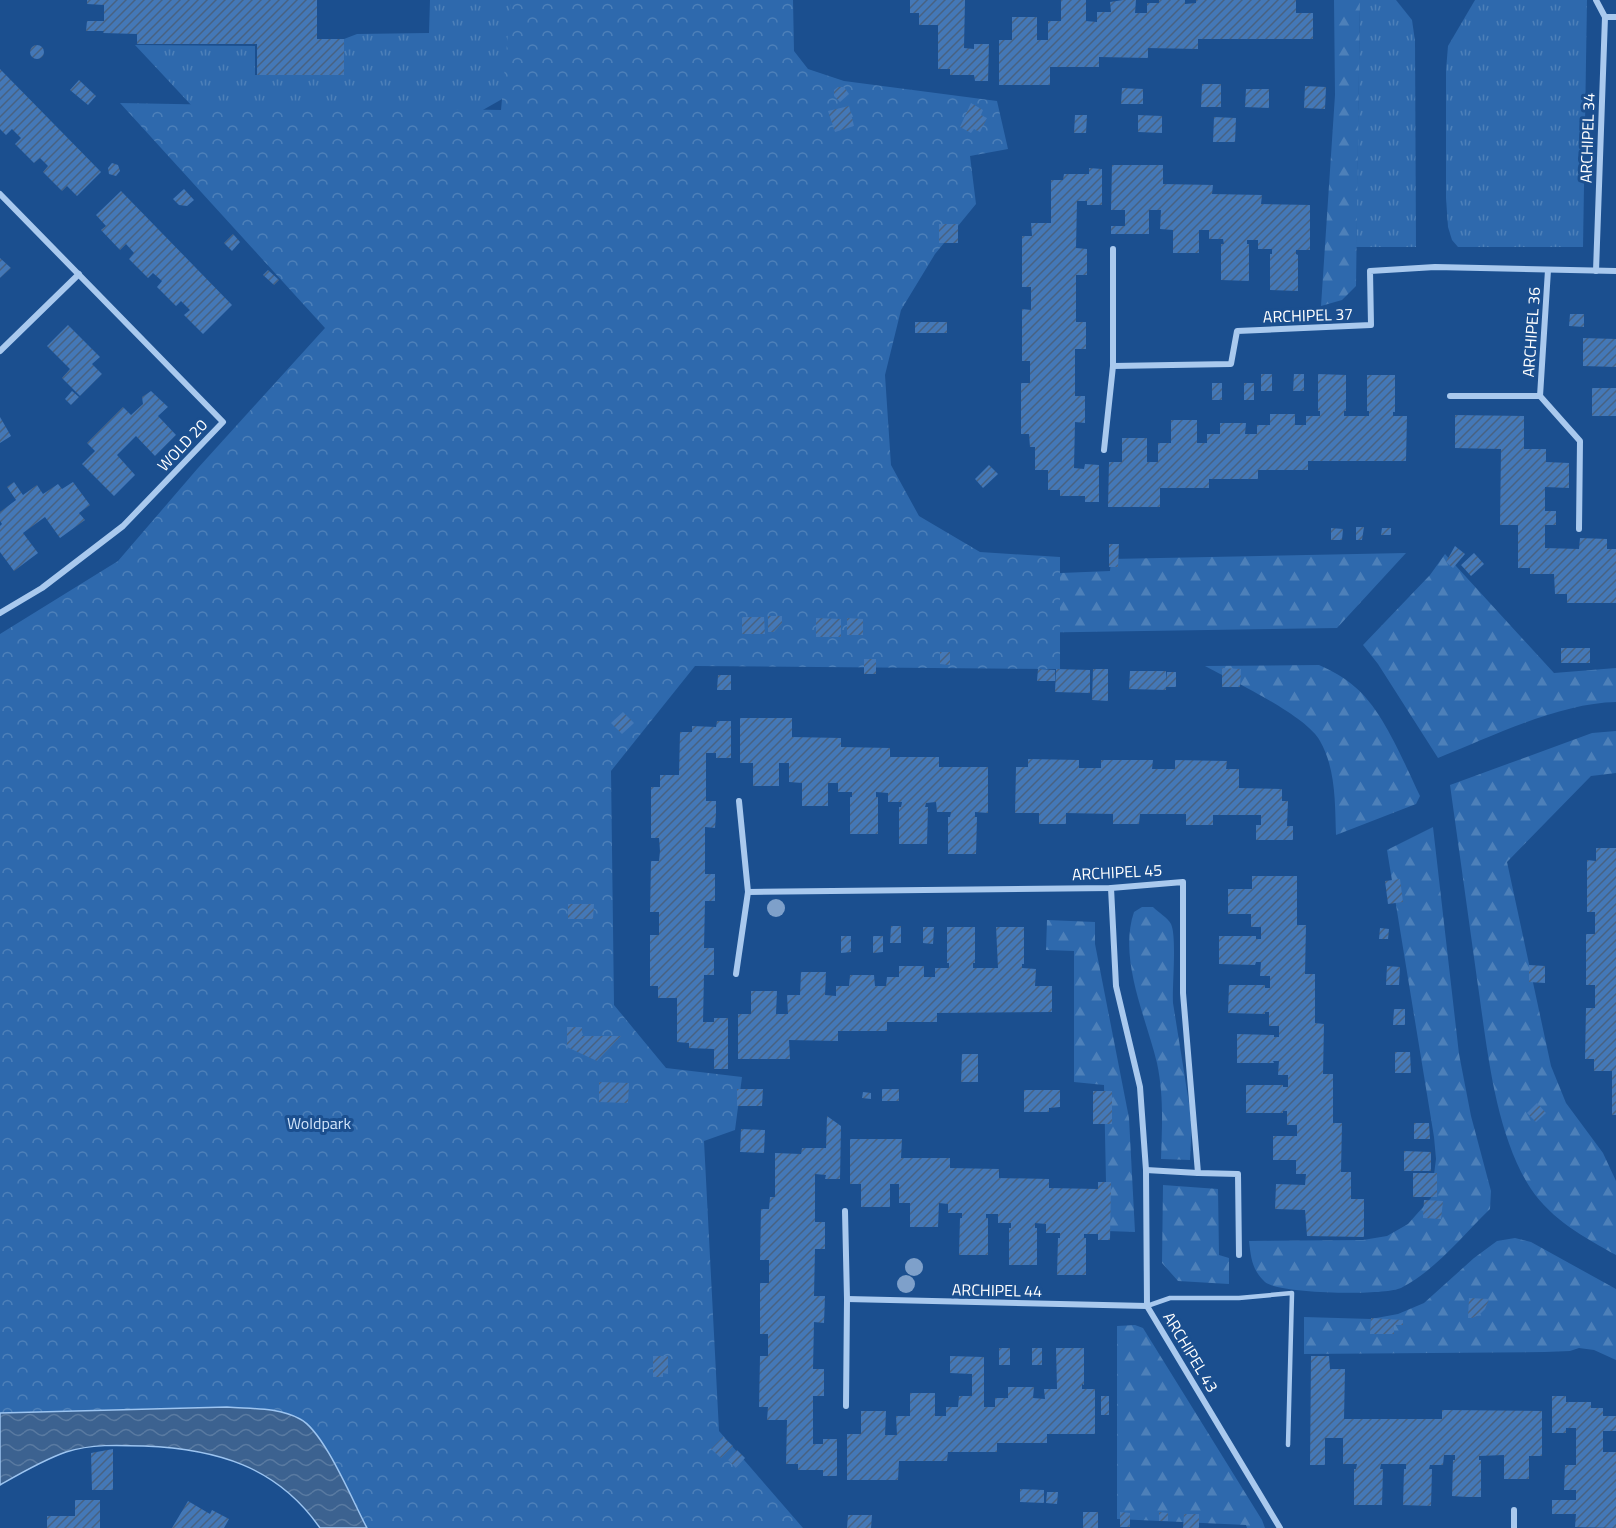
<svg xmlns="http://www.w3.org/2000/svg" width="1616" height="1528" font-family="'Titillium Web',sans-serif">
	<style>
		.grass { fill: url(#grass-tufts) }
		.forest { fill: url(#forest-firs) }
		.park { fill: url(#park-crowns) }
		.water { fill: url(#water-waves); stroke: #9cc4f0; stroke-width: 1.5 }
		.building { fill: url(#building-hatch) }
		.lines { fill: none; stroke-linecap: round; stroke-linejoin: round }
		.lane { stroke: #a9c9ee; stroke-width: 4.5 }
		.street { stroke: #a9c9ee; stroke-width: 6 }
		.tree { fill: #7ea0ca }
		.labels { text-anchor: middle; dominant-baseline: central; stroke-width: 6; stroke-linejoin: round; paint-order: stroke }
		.street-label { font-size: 16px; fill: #fff; stroke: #1b4f8f }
		.park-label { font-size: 16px; fill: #cfe3fa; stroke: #1b4f8f }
	</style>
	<defs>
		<pattern id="grass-tufts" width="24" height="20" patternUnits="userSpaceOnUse" patternTransform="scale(1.5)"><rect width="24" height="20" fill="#2e69ad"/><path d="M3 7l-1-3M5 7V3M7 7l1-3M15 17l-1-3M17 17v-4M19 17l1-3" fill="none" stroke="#4d80b9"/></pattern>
		<pattern id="forest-firs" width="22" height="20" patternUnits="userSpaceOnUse" patternTransform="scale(1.5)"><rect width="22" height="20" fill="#2e69ad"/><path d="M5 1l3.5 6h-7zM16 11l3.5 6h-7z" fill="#4d80b9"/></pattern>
		<pattern id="park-crowns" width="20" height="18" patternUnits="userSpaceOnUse" patternTransform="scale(1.5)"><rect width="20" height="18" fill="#2e69ad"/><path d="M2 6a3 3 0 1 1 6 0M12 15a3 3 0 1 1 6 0" fill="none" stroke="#4d80b9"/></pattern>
		<pattern id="water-waves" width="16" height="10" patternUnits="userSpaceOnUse" patternTransform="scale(1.5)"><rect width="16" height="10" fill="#3c6290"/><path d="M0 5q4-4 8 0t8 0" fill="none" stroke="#597aa1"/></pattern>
		<pattern id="building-hatch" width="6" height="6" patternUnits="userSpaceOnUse" patternTransform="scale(1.5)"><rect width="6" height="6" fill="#4478b7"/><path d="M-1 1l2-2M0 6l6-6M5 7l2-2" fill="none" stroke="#486282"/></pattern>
	</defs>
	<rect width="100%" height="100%" fill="#1b4f8f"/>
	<!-- grass -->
	<g class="grass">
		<path d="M430,0h88l-14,98 -120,68 -135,1 -114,-122 120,1v29h88l1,-36 13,-5 72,-1z"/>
		<path d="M1360,0h36l16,20 3,21 1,206h-60z"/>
		<path d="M1475,0h112l-4,247h-125l-6,-7 -4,-13 -2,-29v-128l2,-24z"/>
	</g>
	<!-- forest -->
	<g class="forest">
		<path d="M1334,0h26l-4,286 -14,14 -21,6 14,-211z"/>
		<path d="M955,152l7,60 -39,44 -36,57 -14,65 5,92 35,66 66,34 82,3 49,-2 1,-12 295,-6 -69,75 -322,5 -113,-57 -22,-4 -116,1 82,-384z"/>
		<path d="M1445,554l109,119 62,-5v34c-57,1 -125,35 -178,56l-60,-94 -15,-19 67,-70z"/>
		<path d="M1319,665c13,6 25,12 36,22 28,23 49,76 65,109l-4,8 -80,31c-1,-31 0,-66 -16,-94 -13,-25 -87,-60 -115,-75z"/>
		<path d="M1616,731v42l-25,3 -84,86 44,204 15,37 37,50 13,28v74c-32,-18 -64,-35 -85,-66 -37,-57 -44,-144 -54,-210 -9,-65 -18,-129 -27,-194l142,-52z"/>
		<path d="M1433,827l26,227 12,62 20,75 -1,18c-28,27 -54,61 -89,79 -17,8 -122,6 -136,-6 -13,-12 -14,-24 -16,-41l114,-1 24,-4 21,-12 23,-26 5,-39 -2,-22 -47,-287z"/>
		<path d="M1142,907h11c5,5 15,11 18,17 6,13 1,62 2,79l19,119 -2,38 -29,-1c1,-33 3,-63 -4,-96 -11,-46 -39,-104 -23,-151z"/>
		<path d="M1047,920l48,2v22l34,174 6,114 -28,-1 -3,-146 -30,-3v-131l-28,-1z"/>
		<path d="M1163,1185l55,4 1,66 10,3v26l-51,-3 -16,-18z"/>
		<path d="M1515,1238l16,4 85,47v71l-22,-10 -15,-2 -9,3 -25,1 -241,2v-37l67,2 27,-5 26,-11 50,-45 23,-17z"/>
		<path d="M1135,1325l8,3 119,192 3,8h-18l-1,-3 -129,-6v-193z"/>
	</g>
	<!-- park -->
	<path class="park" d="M511,0h282l1,51 14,18 36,12 153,20 11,48 -38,7 6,48 -41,50 -34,56 -16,65 6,90 28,51 61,36 80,5v112l-365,-3 -84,105 3,234 52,63 76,9 -7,53 -31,11 15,290 84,97h-453l-97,-94 -253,5v-805l118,-73 80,-93 127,-140 -205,-225 381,7z"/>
	<!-- water -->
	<path class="water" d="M227,1407c24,2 51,0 73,12 24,12 53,83 67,109h-47c-43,-62 -104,-79 -176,-82 -26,-1 -53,-2 -78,6 -23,8 -45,21 -66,33v-72z"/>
	<!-- building -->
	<g class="building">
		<path d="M87,0h230v39h27v36h-87v-31h-120v-10l-34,-1 1,-2h-18l1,-10h17v-16l-17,-1z"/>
		<path d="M910,0h55l-1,48 10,1v-5h15l-1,37h-13l-1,-6h-24v-6h-12v-44h-19v-12h-9z"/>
		<path d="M1061,0h25v21l11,1v-10h14l-1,-10 13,-2h13l-1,13h12v-10h12v-3h26v4l11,-1v-3h100v13h17v26h-115v10l-50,-1v10l-49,-1v10h-49v18h-51v-45h13v-23h25v23h11v-19h13z"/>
		<circle cx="37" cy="52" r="7"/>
		<path d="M0,69l101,103 -24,24 -10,-10 -5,5 -19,-19 5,-6 -8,-8 -6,5 -19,-19 6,-6 -9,-9 -6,6 -6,-6z"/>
		<path d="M79,80l17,16 -8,9 -18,-15z"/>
		<path d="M1202,84h19v23h-20z"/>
		<path d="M1305,86l21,1 -1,22 -21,-1z"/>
		<path d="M838,87h6l5,7 -9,8 -6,-6v-6z"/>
		<path d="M1122,88l21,1v15h-22z"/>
		<path d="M1246,89h23v19l-24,-1z"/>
		<path d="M971,103l12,7 -2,5 6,3 -7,14 -6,-3 -3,4 -11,-6z"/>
		<path d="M849,106l5,20 -19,6 -7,-21z"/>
		<path d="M1075,115h12l-1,18h-12z"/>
		<path d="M1138,115l24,1v17l-24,-1z"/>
		<path d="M1214,117l22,1 -1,24h-22z"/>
		<path d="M112,163l6,2 2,6 -4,5 -7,-2 -1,-6z"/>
		<path d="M1112,165h51v19l50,1 -1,9 50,1 -1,9 49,1v45h-14v4l2,1v36l-28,-1v-36h2v-5h-14v-9h-11v4h2v37l-28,-1v-36h3l-1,-5h-14v-9h-10v23h-26v-23l-13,-1 1,-19h-12v24h-38v-8h14v-16h-14z"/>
		<path d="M1089,168l13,1v36h-15v-4h-10l-1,47 11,1v26h-11v47h10v27h-11v47h10v27l-10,-1 -1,46 10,1 1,-5 14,1v37h-14v-6h-25v-6h-12v-20h-13v-23h-5l-1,-13h-8v-51h9v-22h-8v-52l9,1v-23h-9v-51h10l-1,-13h20v-43h12l1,-6h25z"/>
		<path d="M184,189l10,11 -7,6 -8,-1 -6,-6z"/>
		<path d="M121,191l111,114 -29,29 -19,-19 6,-5 -9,-9 -5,5 -19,-19 5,-6 -9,-8 -5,5 -19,-19 5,-6 -8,-9 -6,6 -19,-20 5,-4 -10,-11z"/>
		<rect x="939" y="224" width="19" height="19"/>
		<path d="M233,234l7,8 -8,9 -8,-8z"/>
		<path d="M0,258l11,10 -11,10z"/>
		<path d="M268,270l11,10 -5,5 -11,-10z"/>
		<path d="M1570,314h14v13l-15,-1z"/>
		<rect x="915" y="322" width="32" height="11"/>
		<path d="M68,325l32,32 -8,7 10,10 -22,22 -18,-18 8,-9 -23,-23z"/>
		<path d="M1583,338l33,1v28l-33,-1z"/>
		<rect x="1261" y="374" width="11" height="17"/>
		<path d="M1294,374h10v17h-11z"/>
		<path d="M1318,374l28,1v36h-2v5h25v-5h-2v-36h28v37h-2v4h14l-1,45h-98v9h-50v9h-49v9h-49v19h-52l1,-45h13v-24h25v24h11v-19h13v-23h26v23h10v-9h13v-11h26l-1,11h12v-9h13v-11h25v11h11v-9h14v-5h-2z"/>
		<rect x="1212" y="383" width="10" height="17"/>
		<rect x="1244" y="383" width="10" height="17"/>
		<rect x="1592" y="388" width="24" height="28"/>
		<path d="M72,391l7,6 -8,8 -6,-6z"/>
		<path d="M151,391l17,16 -10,9 18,19 -21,21 -19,-20 -19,19 18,20 -21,21 -32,-32 13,-13 -8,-8 36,-36 8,8 12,-11 -1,-7z"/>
		<path d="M1455,415l69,1v33h22v13l23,1v25l-24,-1v24h11v14h-11v23l34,1 1,-11 27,1v10h9v54h-49v-9h-12l-1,-20h-24v-6h-12v-43h-18l1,-76 -46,-1z"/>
		<path d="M0,417l11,19 -11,7z"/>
		<path d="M989,465l9,9 -15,14 -8,-9z"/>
		<path d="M14,482l9,13 14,-10 6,9 15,-10 4,5 11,-7 17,23 -11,8 6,7 -25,18 -15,-21 -22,16 15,20 -24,18 -14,-19v-26l2,-2 -2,-3v-9l16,-12 -9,-13z"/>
		<path d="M1356,527h8l-2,13h-6z"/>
		<path d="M1331,528l12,1 -1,11h-11z"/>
		<path d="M1382,528h9v7h-10z"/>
		<path d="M1109,544h10l-1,23h-9z"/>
		<path d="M1455,546l10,8 -12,14 -7,-6z"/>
		<path d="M1474,553l10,11 -13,12 -10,-11z"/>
		<path d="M768,616h14v7l-8,9h-6z"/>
		<path d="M742,617h22l1,17h-23z"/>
		<path d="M816,618l25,1v18h-25z"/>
		<path d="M847,618l16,1v16h-16z"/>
		<rect x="1561" y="648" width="29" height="15"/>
		<path d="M940,652h10v13l-10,-1z"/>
		<rect x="864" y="659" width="12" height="15"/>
		<path d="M1222,668l19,1 -1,18h-18z"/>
		<path d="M1038,669l17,1v11h-18z"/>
		<path d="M1056,669l34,1v23l-35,-1z"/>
		<path d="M1093,669h15v32l-16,-1z"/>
		<path d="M1130,671h36v11l1,-10h9v15h-10v3l-37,-1z"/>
		<path d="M718,675h13v15h-14z"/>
		<path d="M623,712l11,11 -12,11 -11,-11z"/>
		<path d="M740,718h52v19l49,1v9l49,1v9h49v10h49v46l-13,-1v5h2l-1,37h-28v-37h2l1,-5h-14l-1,-10 -10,1 -1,4h3l-1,37h-28v-37h2l1,-5h-14v-9l-12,-1v5h2v37h-28v-37h2v-5h-14v-9h-10v23h-26v-23l-13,-1v-19h-10v23h-26v-23h-13z"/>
		<path d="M717,721h14v37h-15v-5h-10v48h10v13l-1,14 -10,-1v47h10v27h-10l-1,47h10v27h-10l-1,47h11v-4h14v51h-14v-20l-25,-1v-5l-12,-1v-44h-19v-12h-8v-51h9v-23h-9l1,-51h8l1,-10 -1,-13h-8v-51h9v-12h19l1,-43h12v-6l24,1z"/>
		<path d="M1028,759l51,1v8h22v-8h52l-1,9h23v-9l52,1 -1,8h13v19l43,1v12h6l-1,25h6v14h-37v-15h5v-10h-48v10h-27v-11h-46l-1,10h-26v-10l-47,-1v11h-27v-11h-24l1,-46h12z"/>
		<path d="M1596,848h20v267h-4v-44h-18v-12h-9l1,-51h9v-23h-9v-51h9v-22h-8v-52l9,1z"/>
		<path d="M1252,876h45v49h9l-1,49h10v49l9,1 -1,50h10v49h9l-1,49h10v27h13v38l-57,-1 -2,-26 -30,-1 1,-25 29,1 1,-11h-10v-14h-23v-24h24v-11h-10v-14h-4v2h-37v-28h37v2h5v-12h-10l1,-14h-6l1,2h-37v-29l37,1v2h5v-11h-10v-14h-4v2l-37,-1 1,-28h36v3h5v-12h-10l1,-14h-5l-1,3 -36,-1v-28h37v3h5v-12h-10v-13h-23v-25h24z"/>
		<path d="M1400,879l3,23 -15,2 -3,-23z"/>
		<path d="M568,904h26l-1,15h-25z"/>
		<path d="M891,926h10v17h-11z"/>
		<path d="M923,927h11l-1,17 -10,-1z"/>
		<path d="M947,927h28v36h-2v5h25l-2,-41h28v37h-2v4l14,1 -1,17h17v26l-115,1v9h-50v9h-49v10l-49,-1 1,19h-52v-45h13v-23h26l-1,23h12l-1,-19h13l1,-23h25l-1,23 11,1v-10h13l1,-11h24l1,11h11l1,-9h12v-11h25v11h11v-9h14v-5h-2z"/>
		<path d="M1380,928l9,1 -1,10h-9z"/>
		<path d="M841,936h10v16l-10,1z"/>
		<path d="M873,936h10v16l-10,1z"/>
		<path d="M1529,965l16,1v17l-16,-1z"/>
		<path d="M1387,966l13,1 -1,18h-13z"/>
		<path d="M1394,1009h11v16h-12z"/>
		<path d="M567,1027h15v9h39l-24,25 -30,-14z"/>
		<path d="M1395,1052h15l1,21h-16z"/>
		<path d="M962,1054h16v28h-17z"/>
		<path d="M599,1082l30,1 -1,20 -29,-1z"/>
		<path d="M737,1089h26l-1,17h-25z"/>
		<rect x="882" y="1089" width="17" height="12"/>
		<path d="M1024,1090h36v17l-11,1v4h-25z"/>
		<rect x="1093" y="1091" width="19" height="33"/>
		<path d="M863,1092l8,1v6l-9,-1z"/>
		<path d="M1537,1103l9,10 -10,9 -9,-9z"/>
		<path d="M827,1116l14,10 -1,53h-15l1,-4 -11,-1v48h10v27h-10l-1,47h11l-1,27 -10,-1 -1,47h11v27h-11v48h10v-5h14v37h-14v-6h-25v-6h-12l1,-44h-20l1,-13h-9l1,-51h8v-22h-8v-51h9v-23h-9l1,-51h8l1,-12h5v-44l26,1 1,-6h24z"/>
		<path d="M1414,1123h15l1,16h-16z"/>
		<path d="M741,1129l24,1 -1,23 -24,-1z"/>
		<path d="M850,1139h52l-1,19h49v10l49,1v9l50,1v9l49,1v-7h13l-1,58h-12v-6h-14v4h2v37h-29l1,-37h2v-5h-14v-9l-11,-1v5h2v37h-28v-37h2v-5h-13v-9h-12v4h2v37h-29l1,-37h2v-5h-14v-9l-9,-1 -1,24h-28v-24h-11v-19h-9v23h-29v-23h-11z"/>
		<path d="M1404,1151l27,1v19h-27z"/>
		<rect x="1413" y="1173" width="24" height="24"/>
		<path d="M1424,1200l19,1 -2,18 -18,-1z"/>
		<path d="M1469,1298l20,1 -4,10 -6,6 -7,3h-4z"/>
		<path d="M1371,1318l32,2v5h-9v9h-24z"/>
		<rect x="999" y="1348" width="11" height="17"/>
		<rect x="1032" y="1348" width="10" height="17"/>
		<path d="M1056,1348h28v37l-2,-1v5h13v45h-48v9h-50v9h-49l-1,9h-48l-1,19h-51v-46h14v-23h25l-1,24h12l-1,-19h14v-23h25v23h11v-9h12l1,-11h13v-22l-22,-1v-17l34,1v50h11v-9h13v-11h26l-1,11 12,1 -1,-10h13z"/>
		<path d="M653,1356h15v18l-5,-1v4h-10z"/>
		<path d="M1311,1356h18l1,13h15l-1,50h98v-9l100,1v45h-13v23h-25v-24l-25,1v4h2v37h-14l-15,-1 1,-36h2v-5h-11l-1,10h-13l-1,4h3l-1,37 -28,-1 1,-36h2v-5h-25l-1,5h3l-1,36h-28v-36h2l1,-5h-14v-26h-18v27h-15z"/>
		<rect x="1101" y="1396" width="8" height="19"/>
		<path d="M1552,1396h14v6h25v6h12v8h13v15h-13v21h13v76l-41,-1 1,-13h-24v-14h24v-10h-12l1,-25h11v-37h-10v5h-14z"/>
		<path d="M723,1437l10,9 -12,12 -10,-9z"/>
		<path d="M113,1449v41h-21l-1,-37z"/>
		<path d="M737,1450l8,8 -9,10 -8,-8z"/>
		<path d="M1020,1489l24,1v13l-24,-1z"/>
		<path d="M1047,1492h11l-1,12 -11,-1z"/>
		<path d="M75,1500h25v28h-53v-12h28z"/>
		<path d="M188,1501l22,13 2,-4 17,9 -5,9h-52z"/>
		<rect x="1083" y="1512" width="15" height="16"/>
		<path d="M1120,1512l10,1v14h-10z"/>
		<path d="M1159,1512l9,1v8h-9z"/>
		<path d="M1184,1514h15v14h-16z"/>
		<path d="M848,1515h24l-1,13h-24z"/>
	</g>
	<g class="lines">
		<!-- lane -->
		<path class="lane" d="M1147,1306l23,-8h69l53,-5 -4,152"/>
		<!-- street -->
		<g class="street">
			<path d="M1605,17h11"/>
			<path d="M0,194l223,228 -100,104 -81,62 -42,25"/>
			<path d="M1548,270l-8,126 40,45 -1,88"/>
			<path d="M1596,271l9,-254 -9,-17"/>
			<path d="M0,351l79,-77"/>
			<path d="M1113,366l118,-2 6,-33 134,-6 -1,-54 65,-4 181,4"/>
			<path d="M1450,396h90"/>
			<path d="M1104,450l9,-84v-117"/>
			<path d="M1111,888l5,98 24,101 6,83 1,136 133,222"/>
			<path d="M748,892l363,-4 72,-6v111l15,180 40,1 1,81"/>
			<path d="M736,974l12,-82 -9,-91"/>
			<path d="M1146,1170l52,3"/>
			<path d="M845,1211l2,88 -1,107"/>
			<path d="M847,1299l300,7"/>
			<path d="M1514,1510v18"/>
		</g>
	</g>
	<!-- trees -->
	<g class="tree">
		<circle cx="776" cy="908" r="9"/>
		<circle cx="914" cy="1267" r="9"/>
		<circle cx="906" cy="1284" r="9"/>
	</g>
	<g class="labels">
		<!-- street labels -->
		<g class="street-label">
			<text transform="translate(1587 138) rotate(-88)">ARCHIPEL 34</text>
			<text transform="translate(1308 315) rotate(-2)">ARCHIPEL 37</text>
			<text transform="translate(1531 332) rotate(-86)">ARCHIPEL 36</text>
			<text transform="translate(182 445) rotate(-47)">WOLD 20</text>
			<text transform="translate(1117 872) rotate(-3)">ARCHIPEL 45</text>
			<text transform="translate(997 1290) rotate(1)">ARCHIPEL 44</text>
			<text transform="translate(1191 1352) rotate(59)">ARCHIPEL 43</text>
		</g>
		<!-- park labels -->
		<g class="park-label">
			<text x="319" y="1123">Woldpark</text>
		</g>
	</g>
</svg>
